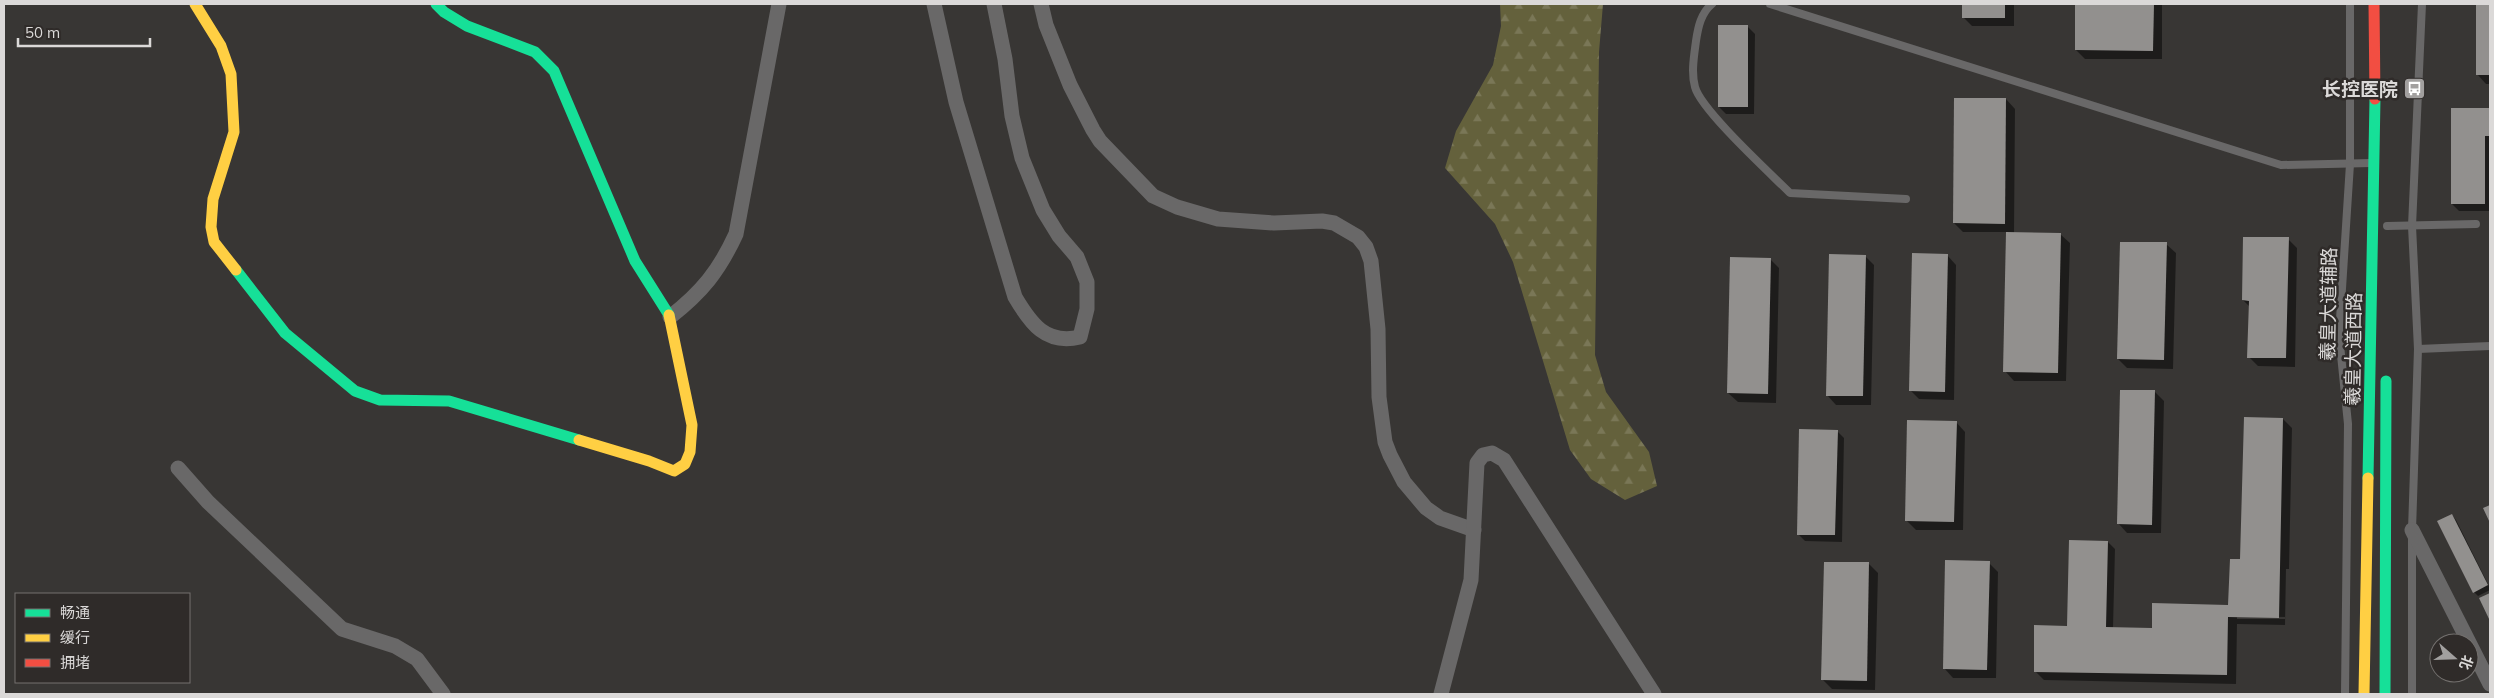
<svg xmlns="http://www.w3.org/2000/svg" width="2494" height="698" font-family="Mulish,'Noto Sans SC',sans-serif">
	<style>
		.forest { fill: url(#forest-firs) }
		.shadow { fill: #0007; fill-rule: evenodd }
		.building { fill: #92908e }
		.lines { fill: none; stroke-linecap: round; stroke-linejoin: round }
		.lane { stroke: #696868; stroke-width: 8 }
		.street { stroke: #696868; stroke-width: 15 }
		.fast { stroke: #16e098; stroke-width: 11 }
		.slow { stroke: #ffcf43; stroke-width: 11 }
		.jam { stroke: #f24e42; stroke-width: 11 }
		.labels { text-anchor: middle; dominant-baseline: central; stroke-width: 5; stroke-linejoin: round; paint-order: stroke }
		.poi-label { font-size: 19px; font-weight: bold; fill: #dbd9d8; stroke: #2f2b29; text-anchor: end }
		.street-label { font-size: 19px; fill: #dbd9d8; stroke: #2f2b29 }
	</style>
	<defs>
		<pattern id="forest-firs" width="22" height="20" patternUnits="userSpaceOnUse" patternTransform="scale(1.25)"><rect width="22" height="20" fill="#64613c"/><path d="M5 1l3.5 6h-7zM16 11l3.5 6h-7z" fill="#7a7757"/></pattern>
	</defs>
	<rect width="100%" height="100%" fill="#383634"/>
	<!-- forest -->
	<path class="forest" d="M1500,4h103l-4,48 -4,303 11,37 43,60 8,34 -32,14 -34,-21 -21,-29 -57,-188 -18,-38 -50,-56 11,-37 37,-66 8,-39z"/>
	<!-- shadow -->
	<g class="shadow">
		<path d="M1963,4h51v22h-42l-9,-9z"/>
		<path d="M2076,4h86v55h-77l-9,-9z"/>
		<path d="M2477,4h13v80h-4l-9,-10z"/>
		<path d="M1748,27l7,7 -1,80h-28l-7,-7z"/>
		<path d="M2006,99l9,10 -1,124 46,1 10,9 -4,138h-52l-9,-10 3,-139h-45l-9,-9z"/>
		<path d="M2490,109v102h-31l-7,-7v-94z"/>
		<path d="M2288,239l9,9 -2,119 -37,-1 -9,-9 1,-50 -7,-7z"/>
		<path d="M2166,244l10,9 -3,116 -46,-1 -9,-9z"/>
		<path d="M1947,255l9,10 -2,135 -35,-1 -9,-9z"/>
		<path d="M1865,256l9,9 -3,140h-35l-9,-10z"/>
		<path d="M1770,259l9,9 -3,135 -38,-1 -10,-9z"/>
		<path d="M2155,392l9,9 -3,132h-34l-9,-10z"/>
		<path d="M2283,419l9,9 -3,141h-3l-1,56 -48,-1 -1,60 -192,-4 -9,-9 35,-44 38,-85 7,7 -2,79 40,1 75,-23zM2237,616l48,1v2h-48z"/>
		<path d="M1956,422l9,10 -2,98h-47l-10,-10z"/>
		<path d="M1837,431l7,7 -2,104 -37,-1 -7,-7z"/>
		<path d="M2452,515l4,5 34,68v2l-12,6 -4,-4z"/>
		<path d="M1989,563l9,9 -2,106h-43l-9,-10z"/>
		<path d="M1869,564l9,9 -3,117 -43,-1 -10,-10z"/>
	</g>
	<!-- building -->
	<g class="building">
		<rect x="1962" y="4" width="43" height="14"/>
		<path d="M2075,4h79l-1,47 -78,-1z"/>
		<rect x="2476" y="4" width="14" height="71"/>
		<rect x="1718" y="25" width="30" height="82"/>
		<path d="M1954,98h52l-1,126 -52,-1z"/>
		<path d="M2451,108h39v28h-5v68h-34z"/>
		<path d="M2006,232l55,1 -3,140 -55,-1z"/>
		<path d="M2243,237h46l-3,121h-39l2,-57 -7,-1z"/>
		<path d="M2120,242h47l-3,118 -47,-1z"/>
		<path d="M1912,253l36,1 -3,138 -36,-1z"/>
		<path d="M1829,254l37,1 -3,141h-37z"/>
		<path d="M1730,257l41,1 -3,136 -41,-1z"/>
		<path d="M2120,390h35l-3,135 -35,-1z"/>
		<path d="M2244,417l39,1 -4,200 -51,-1 -1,58 -193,-3v-47l33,1 2,-86 39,1 -2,86 46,1v-25l76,2 2,-46h10z"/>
		<path d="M1907,420l50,1 -3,101 -49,-1z"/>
		<path d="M1799,429l39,1 -3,105h-38z"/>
		<path d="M2490,505v18l-7,-15z"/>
		<path d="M2452,514l36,71 -15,8 -36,-72z"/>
		<path d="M1945,560l45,1 -3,109 -44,-1z"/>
		<path d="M1824,562h45l-2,119 -46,-1z"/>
		<path d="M2490,593v28l-11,-23z"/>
	</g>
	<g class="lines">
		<!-- lane -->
		<g class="lane">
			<path d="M1712,4c-11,9 -14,23 -16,37 -2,15 -5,32 -1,46 6,23 75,86 95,106l116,6"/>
			<path d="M1770,4l511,161 90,-2"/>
			<path d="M2387,226l89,-2"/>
			<path d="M2418,349l72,-3"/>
			<path d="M2345,694l3,-270 -9,-89 11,-171v-160"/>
			<path d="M2412,694v-164l6,-181 -6,-123 10,-222"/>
		</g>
		<!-- street -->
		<g class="street">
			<path d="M934,4l22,98 59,195c16,27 31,48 65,40l7,-28v-27l-10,-25 -18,-21 -16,-26 -21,-52 -10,-42 -7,-57 -11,-55"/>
			<path d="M1041,4l5,21 24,60 23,45 7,11 53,55 24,11 41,12 56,4 48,-2 12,2 24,14 8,10 5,14 7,68 1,68 6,45 5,13 14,27 22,26 14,10 34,12"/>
			<path d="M670,317c32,-25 49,-46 66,-83l43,-230"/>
			<path d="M178,468l30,34 134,127 53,17 22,13 26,35"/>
			<path d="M2412,530l78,154"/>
			<path d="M1441,694l30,-114 6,-117 6,-8 9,-2 12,7 150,234"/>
		</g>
		<!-- fast -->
		<g class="fast">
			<path d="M436,4l8,8 23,14 68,26 19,19 81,190 34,54"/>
			<path d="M236,270l49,63 70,58 25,9 69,1 130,39"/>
			<path d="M2368,478l7,-379"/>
			<path d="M2385,694l1,-313"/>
		</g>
		<!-- slow -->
		<g class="slow">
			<path d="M195,4l26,42 10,28 3,58 -21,67 -2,28 3,15 22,28"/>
			<path d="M579,440l70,21 25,10 11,-7 5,-12 2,-27 -23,-110"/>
			<path d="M2364,694l4,-216"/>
		</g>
		<!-- jam -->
		<path class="jam" d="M2374,4l1,95"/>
	</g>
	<!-- icons -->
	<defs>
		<symbol id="bus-square" viewBox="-11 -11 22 22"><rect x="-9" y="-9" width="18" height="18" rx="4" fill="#a2a09f" stroke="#2f2b29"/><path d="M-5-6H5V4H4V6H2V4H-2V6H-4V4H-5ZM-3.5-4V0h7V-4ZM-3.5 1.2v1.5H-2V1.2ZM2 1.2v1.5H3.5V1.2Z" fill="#fff"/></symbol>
	</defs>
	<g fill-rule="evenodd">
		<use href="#bus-square" x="2402" y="76" width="25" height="25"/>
	</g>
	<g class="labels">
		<!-- poi labels -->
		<g class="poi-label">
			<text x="2398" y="89">长控医院</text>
		</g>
		<!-- street labels -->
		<g class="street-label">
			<text transform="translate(2328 304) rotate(-89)">羲皇大道辅路</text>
			<text transform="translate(2353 349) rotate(-89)">羲皇大道西路</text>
		</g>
	</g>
	<!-- border -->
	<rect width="2494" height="698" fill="none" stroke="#dbd9d8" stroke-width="10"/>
	<!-- legend -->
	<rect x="15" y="593" width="175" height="90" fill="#2f2b29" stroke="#74716f"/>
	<rect x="25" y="609" width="25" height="8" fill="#16e098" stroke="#74716f"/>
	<text x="60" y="618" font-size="15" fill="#dbd9d8">畅通</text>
	<rect x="25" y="634" width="25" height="8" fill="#ffcf43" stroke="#74716f"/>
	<text x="60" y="643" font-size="15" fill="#dbd9d8">缓行</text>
	<rect x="25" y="659" width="25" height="8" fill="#f24e42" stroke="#74716f"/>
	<text x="60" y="668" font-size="15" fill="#dbd9d8">拥堵</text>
	<!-- north arrow -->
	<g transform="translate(2454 658) rotate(110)"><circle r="24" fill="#2f2b29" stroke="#74716f"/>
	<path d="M0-4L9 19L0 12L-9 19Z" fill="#a2a09f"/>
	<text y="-8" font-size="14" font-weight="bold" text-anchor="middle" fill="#dbd9d8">北</text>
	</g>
	<!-- scale -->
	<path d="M18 38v8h132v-8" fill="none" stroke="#dbd9d8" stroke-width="2.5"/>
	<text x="25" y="38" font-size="15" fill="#dbd9d8" stroke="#2f2b29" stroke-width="4" paint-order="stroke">50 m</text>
</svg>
